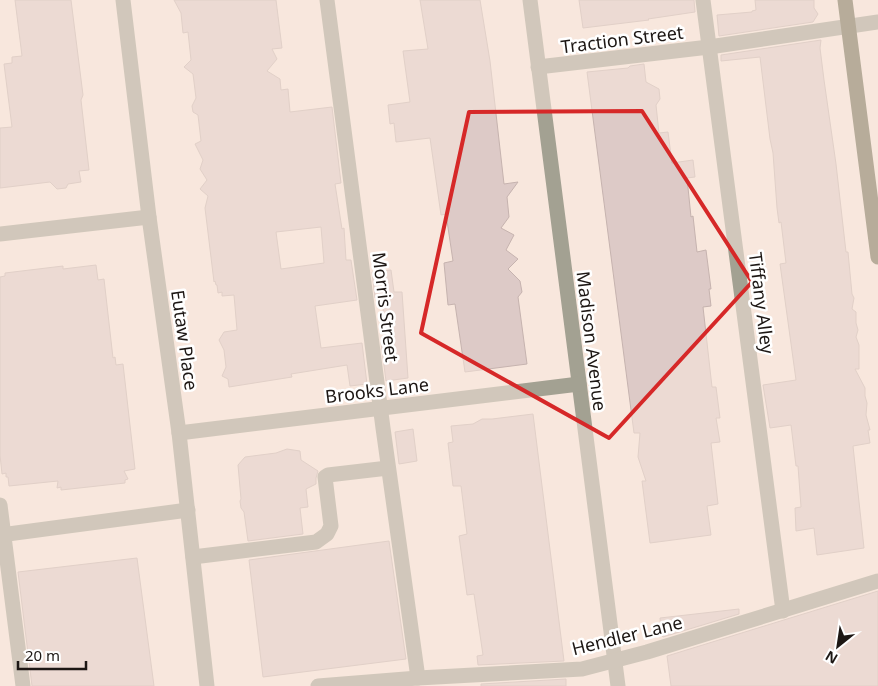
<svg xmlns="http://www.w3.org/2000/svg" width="878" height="686" font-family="'Noto Sans',sans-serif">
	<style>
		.building { fill: #ddcac7; stroke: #c6b3af; fill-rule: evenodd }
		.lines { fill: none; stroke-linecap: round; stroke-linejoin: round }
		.minor { stroke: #a3a192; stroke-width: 15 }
		.major { stroke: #686449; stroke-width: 15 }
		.marked { fill: none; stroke: #d62828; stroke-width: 4; stroke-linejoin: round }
		.labels { text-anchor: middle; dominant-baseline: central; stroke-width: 5; stroke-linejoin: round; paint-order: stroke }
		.street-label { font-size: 18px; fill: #1d1714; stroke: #fff }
	</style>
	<rect width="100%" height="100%" fill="#f8e7dd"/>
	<!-- building -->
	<g class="building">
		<path d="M15,0h56l12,95 -2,5 8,70 -10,1 2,11 -13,2 -2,4 -9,1 -7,-7 -50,6v-60l12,-1 -8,-63 8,-1v-6l10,-1z"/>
		<path d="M174,0h102l6,48 -10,1 5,10 -10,12 13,8 1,11 7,-1 2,23 42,-5 9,76 -6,1 7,45 2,-1 2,32h5l6,40 -42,6 6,42 41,-5 5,41 -17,2 -3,-21 -56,9 1,3 -63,10 -1,-8 -6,-3 4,-9 -2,-17 -5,-10 5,-8 13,-2 -3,-35 -12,1v-4l-4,1 -1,-8h-1l-1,-4 -1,1 -9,-74 3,-12 -8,-7 7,-9 -7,-11 3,-9 -8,-16 6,-3 -3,-26 -5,-3 -1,-6 4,-8 -3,-24 -9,-7 7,-7 -3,-28 -5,1 -2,-20zM321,227l3,36 -43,6 -5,-37z"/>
		<path d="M420,0h60l10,61 14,123 14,-2 -11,15 2,20 -8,11 13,7 -8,15 12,9 -10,10 12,12 2,11 -4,5 9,67 -62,8 -10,-68 -7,1 -4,-42 9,-2 -7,-47 -5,1 -11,-77 -34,4 -2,-19 -4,1 -2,-19 22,-3 -7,-51 25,-2z"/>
		<path d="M579,0h115l1,12 -47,7 1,1 -66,8z"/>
		<path d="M755,0h59v8l4,6 -5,8 -94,14 -2,-21 35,-3v-1l4,-1z"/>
		<path d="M821,40l-1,8 4,32 12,84 10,88h2l4,42 2,4 -2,11 4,3v11l2,7 -2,7 3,8v24h-4l10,19v8l2,7 -1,12 4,15h-2l2,13 -17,3 11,102 -47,7 -3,-27 -18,3 -1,-23 6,-1 -3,-41h-2l-5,-41 -21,3 -7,-43 33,-5 -16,-116 6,-1 -5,-41 -2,1 -2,-15 -4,-55 -3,-14 -10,-82 -39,4v-6z"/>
		<path d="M644,64l2,18 13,7 1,10 -4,6 3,28 9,-1 4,31 21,-3 2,17 -8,1 4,39 2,-1 4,36 9,-2 5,39h-2l2,17 -8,1 9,80h4l4,31h-4l4,24 -9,1 7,61 -11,2 4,29 -61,8 -8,-62h4l-8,-24 2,-24h-6l-47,-361 41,-4 2,-2z"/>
		<path d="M96,265l2,15 6,-1 9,79 2,-1 1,8 7,-1 12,105 -11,2 4,8 -3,1v3l-64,7v-3l-4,1 1,-7 -49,5 -1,-9h-2v-4l-4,1 -2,-19v-178l5,-1v-3l58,-7v3z"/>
		<path d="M391,270l3,22h8l6,86 -22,3 -5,-39h5l-4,-45 -7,1 -3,-26z"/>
		<path d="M533,414l31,247 -86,4 -1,-9 6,-1 -9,-61 -7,1 -8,-59 8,-2 -6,-48h-8l-5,-43 5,-1 -2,-16 22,-2 9,-5h10z"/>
		<path d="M413,429l4,32 -18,3 -4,-32z"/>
		<path d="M287,449l13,2 1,9 17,11 -2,7v6l-10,5 2,18 -8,1 3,26 -55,7 -4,-29 -3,-4 -1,-7 1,-2 -3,-34 7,-8 31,-4z"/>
		<path d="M389,541l17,118 -143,18 -14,-117z"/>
		<path d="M137,558l17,128h-122l-14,-114z"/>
		<path d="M878,591v95h-207l-4,-30z"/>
		<path d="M739,609v5l-76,23 -2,-3 -1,-16z"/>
		<path d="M566,679v7h-85v-2z"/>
	</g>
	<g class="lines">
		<!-- minor -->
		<g class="minor">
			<path d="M123,0l26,217 30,216 28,253"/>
			<path d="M327,0l56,428 35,250"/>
			<path d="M530,0l88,686"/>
			<path d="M703,0l80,611"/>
			<path d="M538,67l171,-20 169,-25"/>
			<path d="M0,234l149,-17"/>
			<path d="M179,433l400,-49"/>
			<path d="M0,505l23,181"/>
			<path d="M0,535l188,-25"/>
			<path d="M193,557l123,-15 11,-8 4,-8 -6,-49 3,-2 60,-7"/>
			<path d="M318,686l100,-8 164,-9 65,-17 231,-71"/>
		</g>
		<!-- major -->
		<path class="major" d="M845,0l33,257"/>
	</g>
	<!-- marked area -->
	<path d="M0 0H878V686H0ZM642,111l110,171 -143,156 -188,-105 48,-221z" fill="#f8e7dd" fill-opacity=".55" fill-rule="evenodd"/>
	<path class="marked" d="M642,111l110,171 -143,156 -188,-105 48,-221z"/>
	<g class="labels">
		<!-- street labels -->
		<g class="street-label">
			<text transform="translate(622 39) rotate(-7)">Traction Street</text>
			<text transform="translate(762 303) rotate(83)">Tiffany Alley</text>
			<text transform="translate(386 307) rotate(83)">Morris Street</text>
			<text transform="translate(185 340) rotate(82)">Eutaw Place</text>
			<text transform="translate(592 341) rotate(83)">Madison Avenue</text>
			<text transform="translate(377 390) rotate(-7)">Brooks Lane</text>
			<text transform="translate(627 635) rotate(-14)">Hendler Lane</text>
		</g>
	</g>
	<!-- north arrow -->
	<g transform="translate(838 646) rotate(210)" stroke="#ffffff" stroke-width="4" paint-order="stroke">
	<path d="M0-4L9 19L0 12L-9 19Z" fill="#1d1714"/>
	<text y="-8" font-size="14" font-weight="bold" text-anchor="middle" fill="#1d1714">N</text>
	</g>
	<!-- scale -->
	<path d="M18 661v8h68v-8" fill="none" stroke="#1d1714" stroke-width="2.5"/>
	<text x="25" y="661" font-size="15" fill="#1d1714" stroke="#ffffff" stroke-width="4" paint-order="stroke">20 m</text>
</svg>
